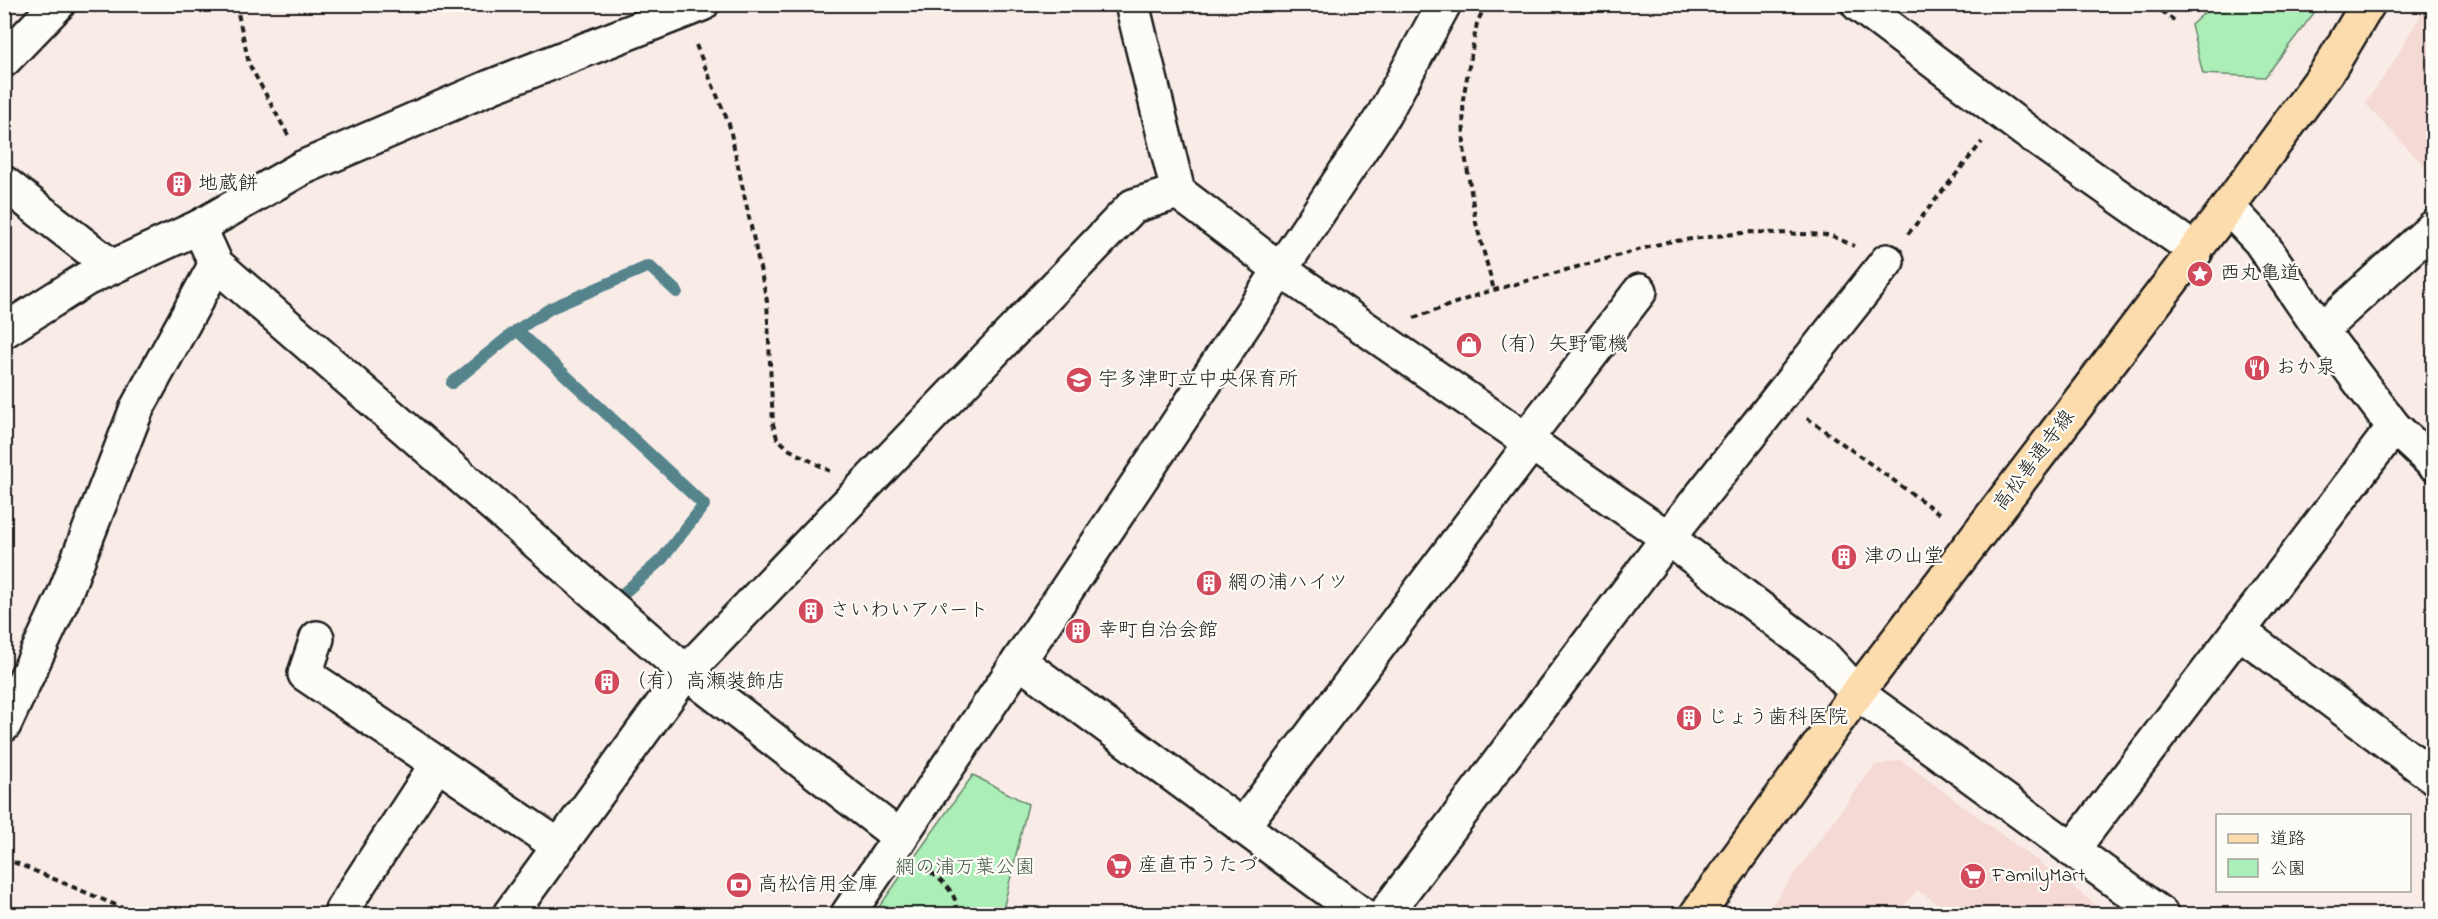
<svg xmlns="http://www.w3.org/2000/svg" width="2438" height="919" font-family="'Indie Flower','Klee One',sans-serif">
	<style>
		.built { fill: #f4d9d4 }
		.green { fill: #aceeb7; stroke: #64856a; stroke-width: 1.5 }
		.lines { fill: none; stroke-linecap: round; stroke-linejoin: round }
		.stream { stroke: #55848c; stroke-width: 12 }
		.minor-casing { stroke: #1c1c1c; stroke-width: 38 }
		.major-casing { stroke: #1c1c1c; stroke-width: 38 }
		.path { stroke: #1c1c1c; stroke-width: 4; stroke-dasharray: 6 4.5; stroke-linecap: butt }
		.minor { stroke: #fdfcf7; stroke-width: 33 }
		.major { stroke: #fcdcac; stroke-width: 33 }
		.labels { text-anchor: middle; dominant-baseline: central; stroke-width: 4.5; stroke-linejoin: round; paint-order: stroke }
		.poi-label { font-size: 20px; fill: #1c1c1c; stroke: #fdfcf7; text-anchor: start }
		.street-label { font-size: 20px; fill: #1c1c1c; stroke: #fdfcf7 }
		.park-label { font-size: 20px; fill: #475b4a; stroke: #fdfcf7 }
	</style>
	<rect width="100%" height="100%" fill="#f9ece7"/>
	<filter id="ink" filterUnits="userSpaceOnUse"><feTurbulence type="fractalNoise" baseFrequency=".0167" numOctaves="2"/><feDisplacementMap in="SourceGraphic" scale="12" xChannelSelector="R" yChannelSelector="G"/><feConvolveMatrix kernelMatrix="1 2 1 2 8 2 1 2 1" color-interpolation-filters="sRGB"/></filter>
	<g filter="url(#ink)">
		<!-- built -->
		<g class="built">
			<path d="M2426,5h8l-1,170 -68,-72 25,-35z"/>
			<path d="M1901,760l73,54 135,100h-157l-35,-24 -20,24h-132l109,-148z"/>
		</g>
		<!-- green -->
		<g class="green">
			<path d="M2214,4h106v1l-55,72 -62,-3 -12,-49z"/>
			<path d="M973,775l55,29 -26,110h-128z"/>
		</g>
		<g class="lines">
			<!-- stream -->
			<g class="stream">
				<path d="M517,330l34,-22 98,-42 28,26"/>
				<path d="M452,383l65,-53 187,175 -42,54 -37,33"/>
			</g>
			<defs>
				<g id="minor">
					<path d="M1132,4l46,188 103,78 387,268 157,120 32,35 304,221"/>
					<path d="M1858,4l168,127 170,120"/>
					<path d="M4,60l54,-56"/>
					<path d="M4,183l108,84"/>
					<path d="M2228,207l32,34 61,89 73,97 40,37"/>
					<path d="M199,227l17,37 470,408 215,166"/>
					<path d="M2321,330l113,-103"/>
					<path d="M4,331l82,-52 113,-52 103,-59 188,-81 212,-83"/>
					<path d="M1525,440l115,-149"/>
					<path d="M2240,632l194,145"/>
					<path d="M317,638l-12,36 254,172"/>
					<path d="M1019,661l342,253"/>
					<path d="M4,725l59,-127 74,-190 79,-144"/>
					<path d="M1242,827l289,-383"/>
					<path d="M2072,850l322,-423"/>
					<path d="M342,910l95,-146"/>
					<path d="M510,914l176,-242 447,-466 45,-14"/>
					<path d="M848,914l171,-253 364,-545 61,-112"/>
					<path d="M1385,914l283,-376 219,-277"/>
				</g>
				<path id="major" d="M1697,914l160,-221 371,-486 103,-141 37,-62"/>
			</defs>
			<!-- minor casing -->
			<use href="#minor" class="minor-casing"/>
			<!-- major casing -->
			<use href="#major" class="major-casing"/>
			<!-- path -->
			<g class="path">
				<path d="M236,4l13,60 39,71"/>
				<path d="M1486,4l-9,19 -14,76 1,49 12,75 18,67"/>
				<path d="M2153,4l23,18"/>
				<path d="M696,45l33,79 38,177 6,123 4,14 13,12 40,21"/>
				<path d="M1908,234l74,-92"/>
				<path d="M1414,318l69,-25 184,-51 83,-10 80,3 24,11"/>
				<path d="M1807,418l133,96"/>
				<path d="M4,858l133,56"/>
				<path d="M923,866c15,12 37,26 33,48"/>
			</g>
			<!-- minor -->
			<use href="#minor" class="minor"/>
			<!-- major -->
			<use href="#major" class="major"/>
		</g>
	</g>
	<!-- icons -->
	<defs>
		<symbol id="building-disc" viewBox="-11 -11 22 22"><circle r="9.5" fill="#d1495b" stroke="#fdfcf7"/><path d="M-4-6H4V6H1V3H-1V6H-4ZM-2.5-4.3h1.7v1.8h-1.7ZM.8-4.3h1.7v1.8H.8ZM-2.5-1h1.7V.8h-1.7ZM.8-1h1.7V.8H.8Z" fill="#fff"/></symbol>
		<symbol id="sight-disc" viewBox="-11 -11 22 22"><circle r="9.5" fill="#d1495b" stroke="#fdfcf7"/><path d="M0-6L1.8-2.2L6-1.7L2.9 1.2L3.7 5.4L0 3.3L-3.7 5.4L-2.9 1.2L-6-1.7L-1.8-2.2Z" fill="#fff"/></symbol>
		<symbol id="shop-disc" viewBox="-11 -11 22 22"><circle r="9.5" fill="#d1495b" stroke="#fdfcf7"/><path d="M-5-2.5h2.3a2.7 3.5 0 0 1 5.4 0H5L5.5 6h-11ZM-1.5-2.5h3a1.5 2.3 0 0 0-3 0Z" fill="#fff"/></symbol>
		<symbol id="restaurant-disc" viewBox="-11 -11 22 22"><circle r="9.5" fill="#d1495b" stroke="#fdfcf7"/><path d="M-5-6h1v4h1v-4h1v4h1v-4h1v5L-1.5 .5V6h-2V.5L-5-1ZM5-6V6H3V1.5H1.5Q1.5-4 5-6Z" fill="#fff"/></symbol>
		<symbol id="school-disc" viewBox="-11 -11 22 22"><circle r="9.5" fill="#d1495b" stroke="#fdfcf7"/><path d="M0-5L7-2L0 1L-7-2ZM-4 1L0 2.5L4 1V4Q0 6-4 4Z" fill="#fff"/></symbol>
		<symbol id="supermarket-disc" viewBox="-11 -11 22 22"><circle r="9.5" fill="#d1495b" stroke="#fdfcf7"/><path d="M-6-5.5h2.5l.6 2H6L4.5 2H-2.5L-4.4-4H-6ZM-1.5 3.2a1.3 1.3 0 1 0 .1 0ZM3 3.2a1.3 1.3 0 1 0 .1 0Z" fill="#fff"/></symbol>
		<symbol id="bank-disc" viewBox="-11 -11 22 22"><circle r="9.5" fill="#d1495b" stroke="#fdfcf7"/><path d="M-6-4H6V4H-6ZM0-2.3a2.3 2.3 0 1 0 0 4.6a2.3 2.3 0 1 0 0-4.6Z" fill="#fff"/></symbol>
	</defs>
	<g fill-rule="evenodd">
		<use href="#building-disc" x="164" y="169" width="30" height="30"/>
		<use href="#sight-disc" x="2185" y="259" width="30" height="30"/>
		<use href="#shop-disc" x="1454" y="330" width="30" height="30"/>
		<use href="#restaurant-disc" x="2242" y="353" width="30" height="30"/>
		<use href="#school-disc" x="1064" y="365" width="30" height="30"/>
		<use href="#building-disc" x="1829" y="542" width="30" height="30"/>
		<use href="#building-disc" x="1194" y="568" width="30" height="30"/>
		<use href="#building-disc" x="796" y="596" width="30" height="30"/>
		<use href="#building-disc" x="1063" y="616" width="30" height="30"/>
		<use href="#building-disc" x="592" y="667" width="30" height="30"/>
		<use href="#building-disc" x="1674" y="703" width="30" height="30"/>
		<use href="#supermarket-disc" x="1104" y="851" width="30" height="30"/>
		<use href="#supermarket-disc" x="1958" y="861" width="30" height="30"/>
		<use href="#bank-disc" x="724" y="870" width="30" height="30"/>
	</g>
	<g class="labels">
		<!-- poi labels -->
		<g class="poi-label">
			<text x="198" y="184">地蔵餅</text>
			<text x="2220" y="274">西丸亀道</text>
			<text x="1488" y="345">（有）矢野電機</text>
			<text x="2276" y="368">おか泉</text>
			<text x="1098" y="380">宇多津町立中央保育所</text>
			<text x="1864" y="557">津の山堂</text>
			<text x="1228" y="583">網の浦ハイツ</text>
			<text x="830" y="611">さいわいアパート</text>
			<text x="1098" y="631">幸町自治会館</text>
			<text x="626" y="682">（有）高瀬装飾店</text>
			<text x="1708" y="718">じょう歯科医院</text>
			<text x="1138" y="866">産直市うたづ</text>
			<text x="1992" y="876">FamilyMart</text>
			<text x="758" y="885">高松信用金庫</text>
		</g>
		<!-- street labels -->
		<g class="street-label">
			<text transform="translate(2035 461) rotate(-53)">高松善通寺線</text>
		</g>
		<!-- park labels -->
		<g class="park-label">
			<text x="965" y="868">網の浦万葉公園</text>
		</g>
	</g>
	<!-- margin -->
	<rect width="2438" height="919" fill="none" stroke="#fdfcf7" stroke-width="24"/>
	<rect x="12" y="12" width="2414" height="895" fill="none" stroke="#1c1c1c" stroke-width="2" filter="url(#ink)"/>
	<!-- legend -->
	<rect x="2216" y="814" width="195" height="78" fill="#fdfcf7" stroke="#a3a29f" stroke-width="1.5"/>
	<rect x="2228" y="834" width="30" height="9" fill="#fcdcac" stroke="#a3a29f" stroke-width="1.5"/>
	<text x="2270" y="844" font-size="18" fill="#1c1c1c">道路</text>
	<rect x="2228" y="859" width="30" height="18" fill="#aceeb7" stroke="#a3a29f" stroke-width="1.5"/>
	<text x="2270" y="874" font-size="18" fill="#1c1c1c">公園</text>
</svg>
